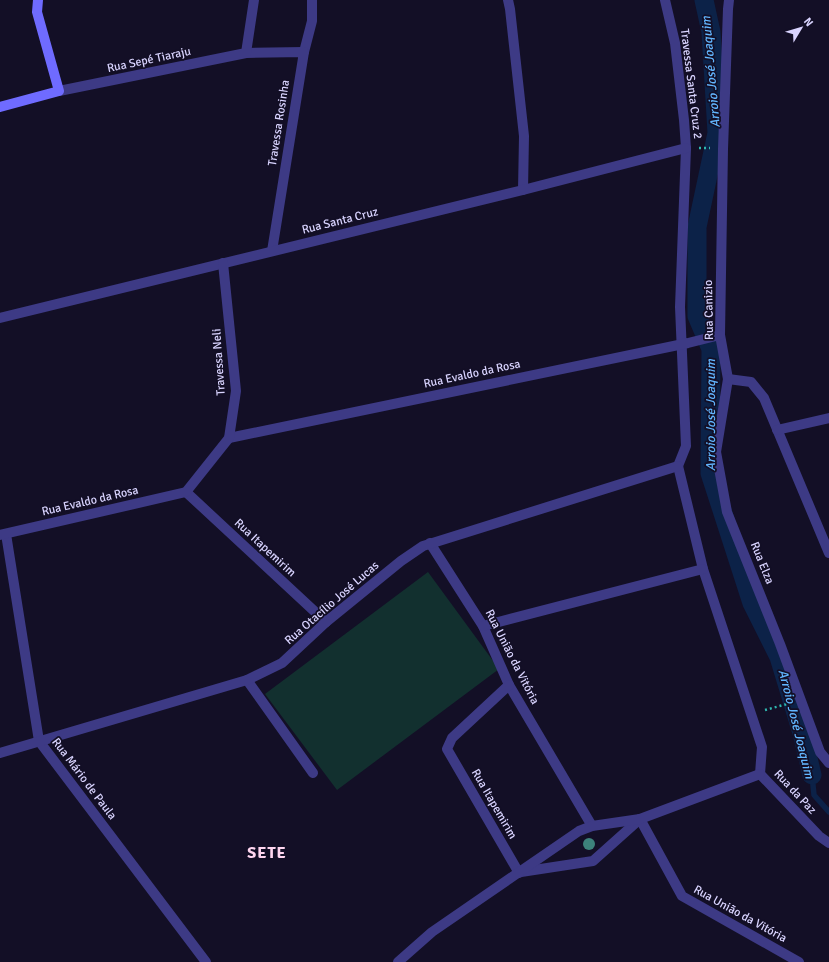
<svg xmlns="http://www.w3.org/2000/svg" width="829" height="962" font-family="Signika,sans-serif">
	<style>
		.grass { fill: #12302f }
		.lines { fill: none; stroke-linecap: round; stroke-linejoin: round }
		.stream { stroke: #0c2248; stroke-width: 5.5 }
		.canal { stroke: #0c2248; stroke-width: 19 }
		.path { stroke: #2fb8b0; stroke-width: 2.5; stroke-dasharray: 2 3; stroke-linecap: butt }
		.service { stroke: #3d3a85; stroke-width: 10 }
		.minor { stroke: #3d3a85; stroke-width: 10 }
		.tertiary { stroke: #3d3a85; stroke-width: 10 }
		.secondary { stroke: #6f6bff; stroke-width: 10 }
		.tree { fill: #3d827b }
		.labels { text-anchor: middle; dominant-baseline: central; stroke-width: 3.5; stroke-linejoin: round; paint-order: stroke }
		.street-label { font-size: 12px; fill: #d9d4ff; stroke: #130f26 }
		.water-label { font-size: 13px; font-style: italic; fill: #62b6ff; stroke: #130f26 }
		.district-label { font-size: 16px; font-weight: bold; letter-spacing: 1px; fill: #ffd6f0; stroke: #130f26 }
	</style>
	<rect width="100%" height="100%" fill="#130f26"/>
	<!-- grass -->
	<path class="grass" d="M428,572l71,97 -162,121 -72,-96z"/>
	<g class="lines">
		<!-- stream -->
		<path class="stream" d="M812,775l2,20 15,17"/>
		<!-- canal -->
		<path class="canal" d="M704,0l7,32 6,101 -20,94v89l14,33 -1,124 42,130 27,54 23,76 10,42"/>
		<!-- path -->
		<g class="path">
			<path d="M699,148h11"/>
			<path d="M765,710l22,-6"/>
		</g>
		<!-- service -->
		<g class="service">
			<path d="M508,0l2,9 14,127 -1,54"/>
			<path d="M304,52l8,-31v-21"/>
			<path d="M186,492l140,130"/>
		</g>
		<!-- minor -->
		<g class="minor">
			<path d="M665,0l10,43 9,77 2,28 -6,159 6,139 -8,20"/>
			<path d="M729,0l-1,9 -5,140 -3,186 8,44 -12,73 11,60 53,132 40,108 9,11"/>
			<path d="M246,53l58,-1 -32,199"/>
			<path d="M0,318l523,-128 163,-42"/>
			<path d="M728,379l23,3 13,16 65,155"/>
			<path d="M777,430l52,-12"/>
			<path d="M229,438l459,-95 32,-8"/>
			<path d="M678,466l25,103 59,178 -2,27"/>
			<path d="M6,534l33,207 167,221"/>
			<path d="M0,535l186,-43 43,-54 7,-47 -13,-128"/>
			<path d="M430,543l53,83 26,59 83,141"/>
			<path d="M483,626l220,-57"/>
			<path d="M247,680l66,93"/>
			<path d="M509,685l-57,53 -5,11 72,124"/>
			<path d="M0,753l247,-73 35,-17 44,-41 75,-61 22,-15 255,-80"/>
			<path d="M760,774l59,62 10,7"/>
			<path d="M640,819l42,77 117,66"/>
			<path d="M521,872l72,-11 47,-42"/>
			<path d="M398,962l34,-30 147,-101 13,-5 48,-7 120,-45"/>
		</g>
		<!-- tertiary -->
		<path class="tertiary" d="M59,91l187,-38 8,-53"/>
		<!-- secondary -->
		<path class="secondary" d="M0,107l59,-16 -22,-79 1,-12"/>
	</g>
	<!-- trees -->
	<circle class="tree" cx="589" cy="844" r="6"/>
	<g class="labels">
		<!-- street labels -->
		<g class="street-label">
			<text transform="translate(149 60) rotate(-12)">Rua Sepé Tiaraju</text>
			<text transform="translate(691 84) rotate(83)">Travessa Santa Cruz 2</text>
			<text transform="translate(279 123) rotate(-81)">Travessa Rosinha</text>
			<text transform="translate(340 221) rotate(-14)">Rua Santa Cruz</text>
			<text transform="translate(709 310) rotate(-91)">Rua Canizio</text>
			<text transform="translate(219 362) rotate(-94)">Travessa Neli</text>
			<text transform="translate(472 374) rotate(-12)">Rua Evaldo da Rosa</text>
			<text transform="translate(90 501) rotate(-13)">Rua Evaldo da Rosa</text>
			<text transform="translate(265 548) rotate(43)">Rua Itapemirim</text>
			<text transform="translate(762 563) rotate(68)">Rua Elza</text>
			<text transform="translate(332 603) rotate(-41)">Rua Otacílio José Lucas</text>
			<text transform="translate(512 657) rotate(63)">Rua União da Vitória</text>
			<text transform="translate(84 779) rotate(53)">Rua Mário de Paula</text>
			<text transform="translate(795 792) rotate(47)">Rua da Paz</text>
			<text transform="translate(494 804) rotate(60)">Rua Itapemirim</text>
			<text transform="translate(740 914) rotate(29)">Rua União da Vitória</text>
		</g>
		<!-- water labels -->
		<g class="water-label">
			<text transform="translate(711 72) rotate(-95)">Arroio José Joaquim</text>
			<text transform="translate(711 415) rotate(-90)">Arroio José Joaquim</text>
			<text transform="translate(796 724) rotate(76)">Arroio José Joaquim</text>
		</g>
		<!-- district labels -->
		<g class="district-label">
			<text x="267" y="853">SETE</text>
		</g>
	</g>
	<!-- north arrow -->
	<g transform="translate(801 28) rotate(52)" stroke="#130f26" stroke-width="3" paint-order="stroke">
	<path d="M0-3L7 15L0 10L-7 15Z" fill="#d9d4ff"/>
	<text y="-6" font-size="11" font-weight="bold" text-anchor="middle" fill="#d9d4ff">N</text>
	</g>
</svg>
